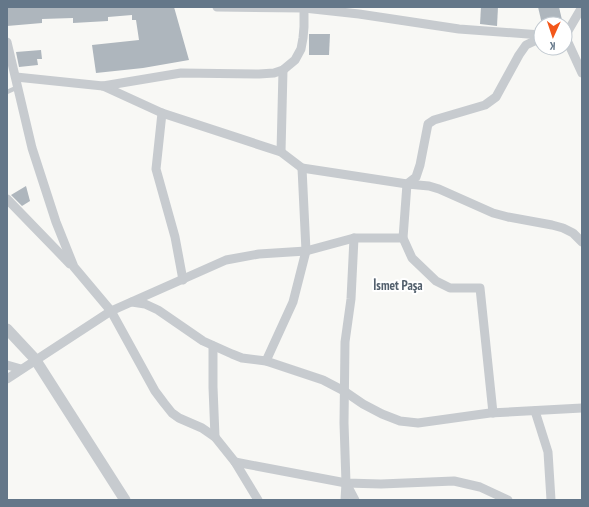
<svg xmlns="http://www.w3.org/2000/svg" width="589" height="507" font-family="'PT Sans Narrow',sans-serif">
<rect width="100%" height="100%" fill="#f8f8f5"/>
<!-- building -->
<g fill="#aeb6bd">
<polygon points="7,7 174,7 189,60 143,68 96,73 92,45 139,40 136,20 132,20 132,15 108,17 108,21 73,23 73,18 42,19 42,23 7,26"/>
<polygon points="481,7 498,7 497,26 480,24"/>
<polygon points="538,7 559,7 562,20 542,24"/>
<polygon points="309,34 330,34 329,55 309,55"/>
<polygon points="41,50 42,59 37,59 38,65 19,67 16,52"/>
<polygon points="26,186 30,201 22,206 11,195"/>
</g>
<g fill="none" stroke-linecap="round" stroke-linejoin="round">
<!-- service -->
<polyline stroke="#c7cbcf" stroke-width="4.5" points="7,92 18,87"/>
<!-- minor -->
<g stroke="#c7cbcf" stroke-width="9">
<polyline points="217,7 304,8 359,14 459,29 541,35"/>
<polyline points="565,36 582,73"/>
<polyline points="565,36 582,7"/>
<polyline points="7,42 32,148 56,222 74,267 111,311 155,391 164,403 172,413 179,418 202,428 215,437 235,462 258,500"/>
<polyline points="16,77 103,86 162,113 281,152 302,168 407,184 429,186 439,189 493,213 508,217 552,225 563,228 573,233 582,242"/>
<polyline points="103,86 181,73 259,74 274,73 283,70 295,60 301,49 303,38 304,27 304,7"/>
<polyline points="162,113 156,169 175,237 183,280"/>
<polyline points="281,152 283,70"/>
<polyline points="7,199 70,264"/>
<polyline points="132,302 145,304 158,310 203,341 232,354 242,358 266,361 323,380 344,391 363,404 382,414 400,421 418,423 490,413 582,408"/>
<polyline points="213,346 213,387 215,437"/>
<polyline points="266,361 293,302 306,251 302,168"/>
<polyline points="7,365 21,369"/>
<polyline points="7,379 111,311 226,260 259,254 306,251 354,238 403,238"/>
<polyline points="535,411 548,452 551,500"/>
<polyline points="493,413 480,288 450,288 436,281 412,258 403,238 407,184 416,177 420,165 428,124 434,120 485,105 496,97 519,55 526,45 541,38"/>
<polyline points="235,462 346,483 381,484 454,481 480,487 508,500"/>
<polyline points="346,483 355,500"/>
<polyline points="345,500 346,483 344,423 345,342 351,299 354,238"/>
</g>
<!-- tertiary -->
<polyline stroke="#c7cbcf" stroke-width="11" points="7,329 35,359 125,500"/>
</g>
<g text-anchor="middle" stroke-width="4" stroke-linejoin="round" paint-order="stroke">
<!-- neighbourhood labels -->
<g font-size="13" font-weight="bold" fill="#53606d" stroke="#fff">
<text x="398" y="290">İsmet Paşa</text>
</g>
</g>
<!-- border -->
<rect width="589" height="507" fill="none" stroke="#647789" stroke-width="16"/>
<!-- north arrow -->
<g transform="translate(553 36) rotate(183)"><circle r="19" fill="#ffffff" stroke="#c1c9d0"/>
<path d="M0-3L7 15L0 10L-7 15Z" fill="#f3571a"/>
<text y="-6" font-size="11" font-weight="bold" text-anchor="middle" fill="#647789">K</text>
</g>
</svg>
